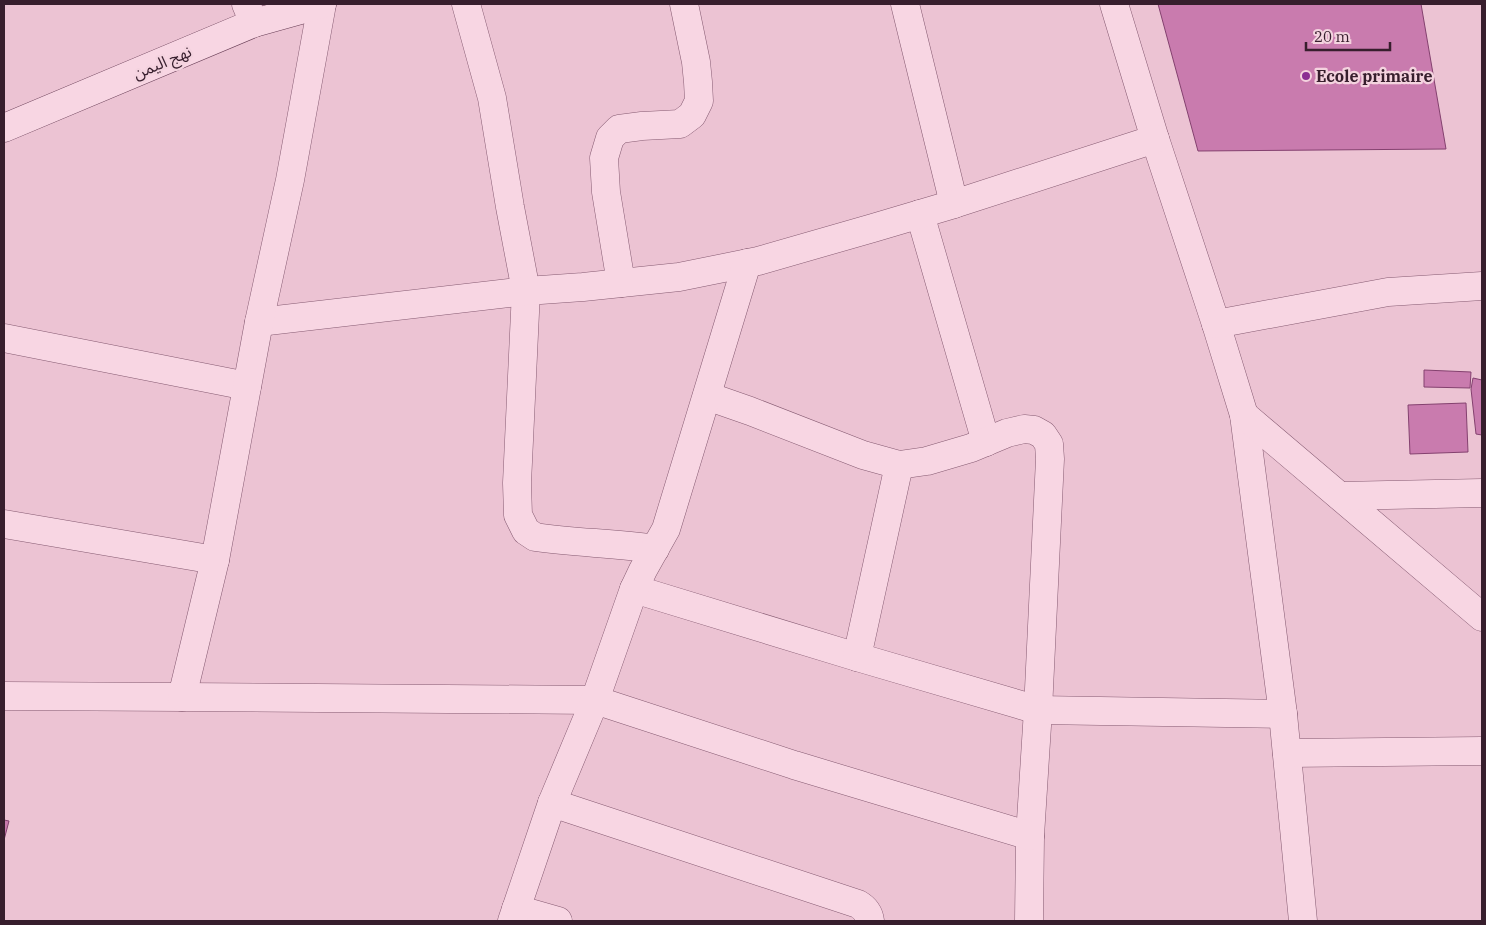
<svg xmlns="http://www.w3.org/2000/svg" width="1486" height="925" font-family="'IBM Plex Serif','Noto Sans Arabic',serif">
<rect width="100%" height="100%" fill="#ecc3d3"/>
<!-- building -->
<g fill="#c97bae" stroke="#84416f">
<polygon points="1158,4 1421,4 1446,149 1198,151"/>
<polygon points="1424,370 1471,372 1470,388 1424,387"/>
<polygon points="1473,378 1482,380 1482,435 1476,434 1471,389"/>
<polygon points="1466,403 1468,452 1410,454 1408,405"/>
<polygon points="4,820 9,821 4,840"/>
</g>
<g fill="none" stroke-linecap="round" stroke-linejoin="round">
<defs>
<g id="street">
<polyline points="246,4 254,23"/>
<path d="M466 4 492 98 510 207 526 291 517 483 518 515 526 531 535 537C575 543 615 543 655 549"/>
<polyline points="905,4 954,204"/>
<polyline points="1114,4 1155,139 1216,324 1244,415 1283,714 1303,921"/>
<polyline points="920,214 986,442"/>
<polyline points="621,283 606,192 604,158 610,138 619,129 642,126 680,124 692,115 699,101 698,82 696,62 684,4"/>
<polyline points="259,322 526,291 583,287 679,277 758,261 873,228 954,204 1155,139"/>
<polyline points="1216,324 1388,292 1482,286"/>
<polyline points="4,338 247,386"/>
<polyline points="707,396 750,411 863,455 899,465 927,461 971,448 1007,433 1024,429 1034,430 1043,435 1049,444 1050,459 1038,710 1030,836 1029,921"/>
<polyline points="1244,415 1482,617"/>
<polyline points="1340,496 1482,493"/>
<polyline points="4,524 215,560"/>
<polyline points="634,589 857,657 1038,710 1283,714"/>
<polyline points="857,657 899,465"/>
<polyline points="4,696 182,697 215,560 259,322 290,180 322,4"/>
<polyline points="182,697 595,700 794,765 1030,836"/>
<polyline points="1287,753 1482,751"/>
<path d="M552 803 858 904C865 908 869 913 870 921"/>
<polyline points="516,909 558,921"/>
<polyline points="512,921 552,803 595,700 634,589 643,570 666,529 747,263"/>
</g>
<polyline id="secondary" points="4,128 254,23 322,4"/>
</defs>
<!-- street casing -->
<use href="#street" stroke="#865b72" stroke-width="29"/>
<!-- secondary casing -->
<use href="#secondary" stroke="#683e56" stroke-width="29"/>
<!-- street -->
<use href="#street" stroke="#f8d6e3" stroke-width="28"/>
<!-- secondary -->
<use href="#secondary" stroke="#f8d6e3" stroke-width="28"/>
</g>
<!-- markers -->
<circle fill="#8b2d93" stroke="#f4d3df" stroke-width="2" cx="1306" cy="76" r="5"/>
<g text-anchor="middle" stroke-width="4.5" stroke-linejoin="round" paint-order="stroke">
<!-- street labels -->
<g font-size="16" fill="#371e2d" stroke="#f4d3df">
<text transform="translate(162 62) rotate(-23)" y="6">نهج اليمن</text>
</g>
<!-- poi labels -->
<g font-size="16" font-weight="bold" fill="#371e2d" stroke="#f4d3df" text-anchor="start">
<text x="1316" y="82">Ecole primaire</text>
</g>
</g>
<!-- border -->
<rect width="1486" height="925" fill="none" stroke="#371e2d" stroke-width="10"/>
<!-- scale -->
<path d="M1306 42v8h84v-8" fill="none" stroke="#371e2d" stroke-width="2.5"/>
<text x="1314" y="42" font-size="15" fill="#371e2d" stroke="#f4d3df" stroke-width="4" paint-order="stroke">20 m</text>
</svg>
